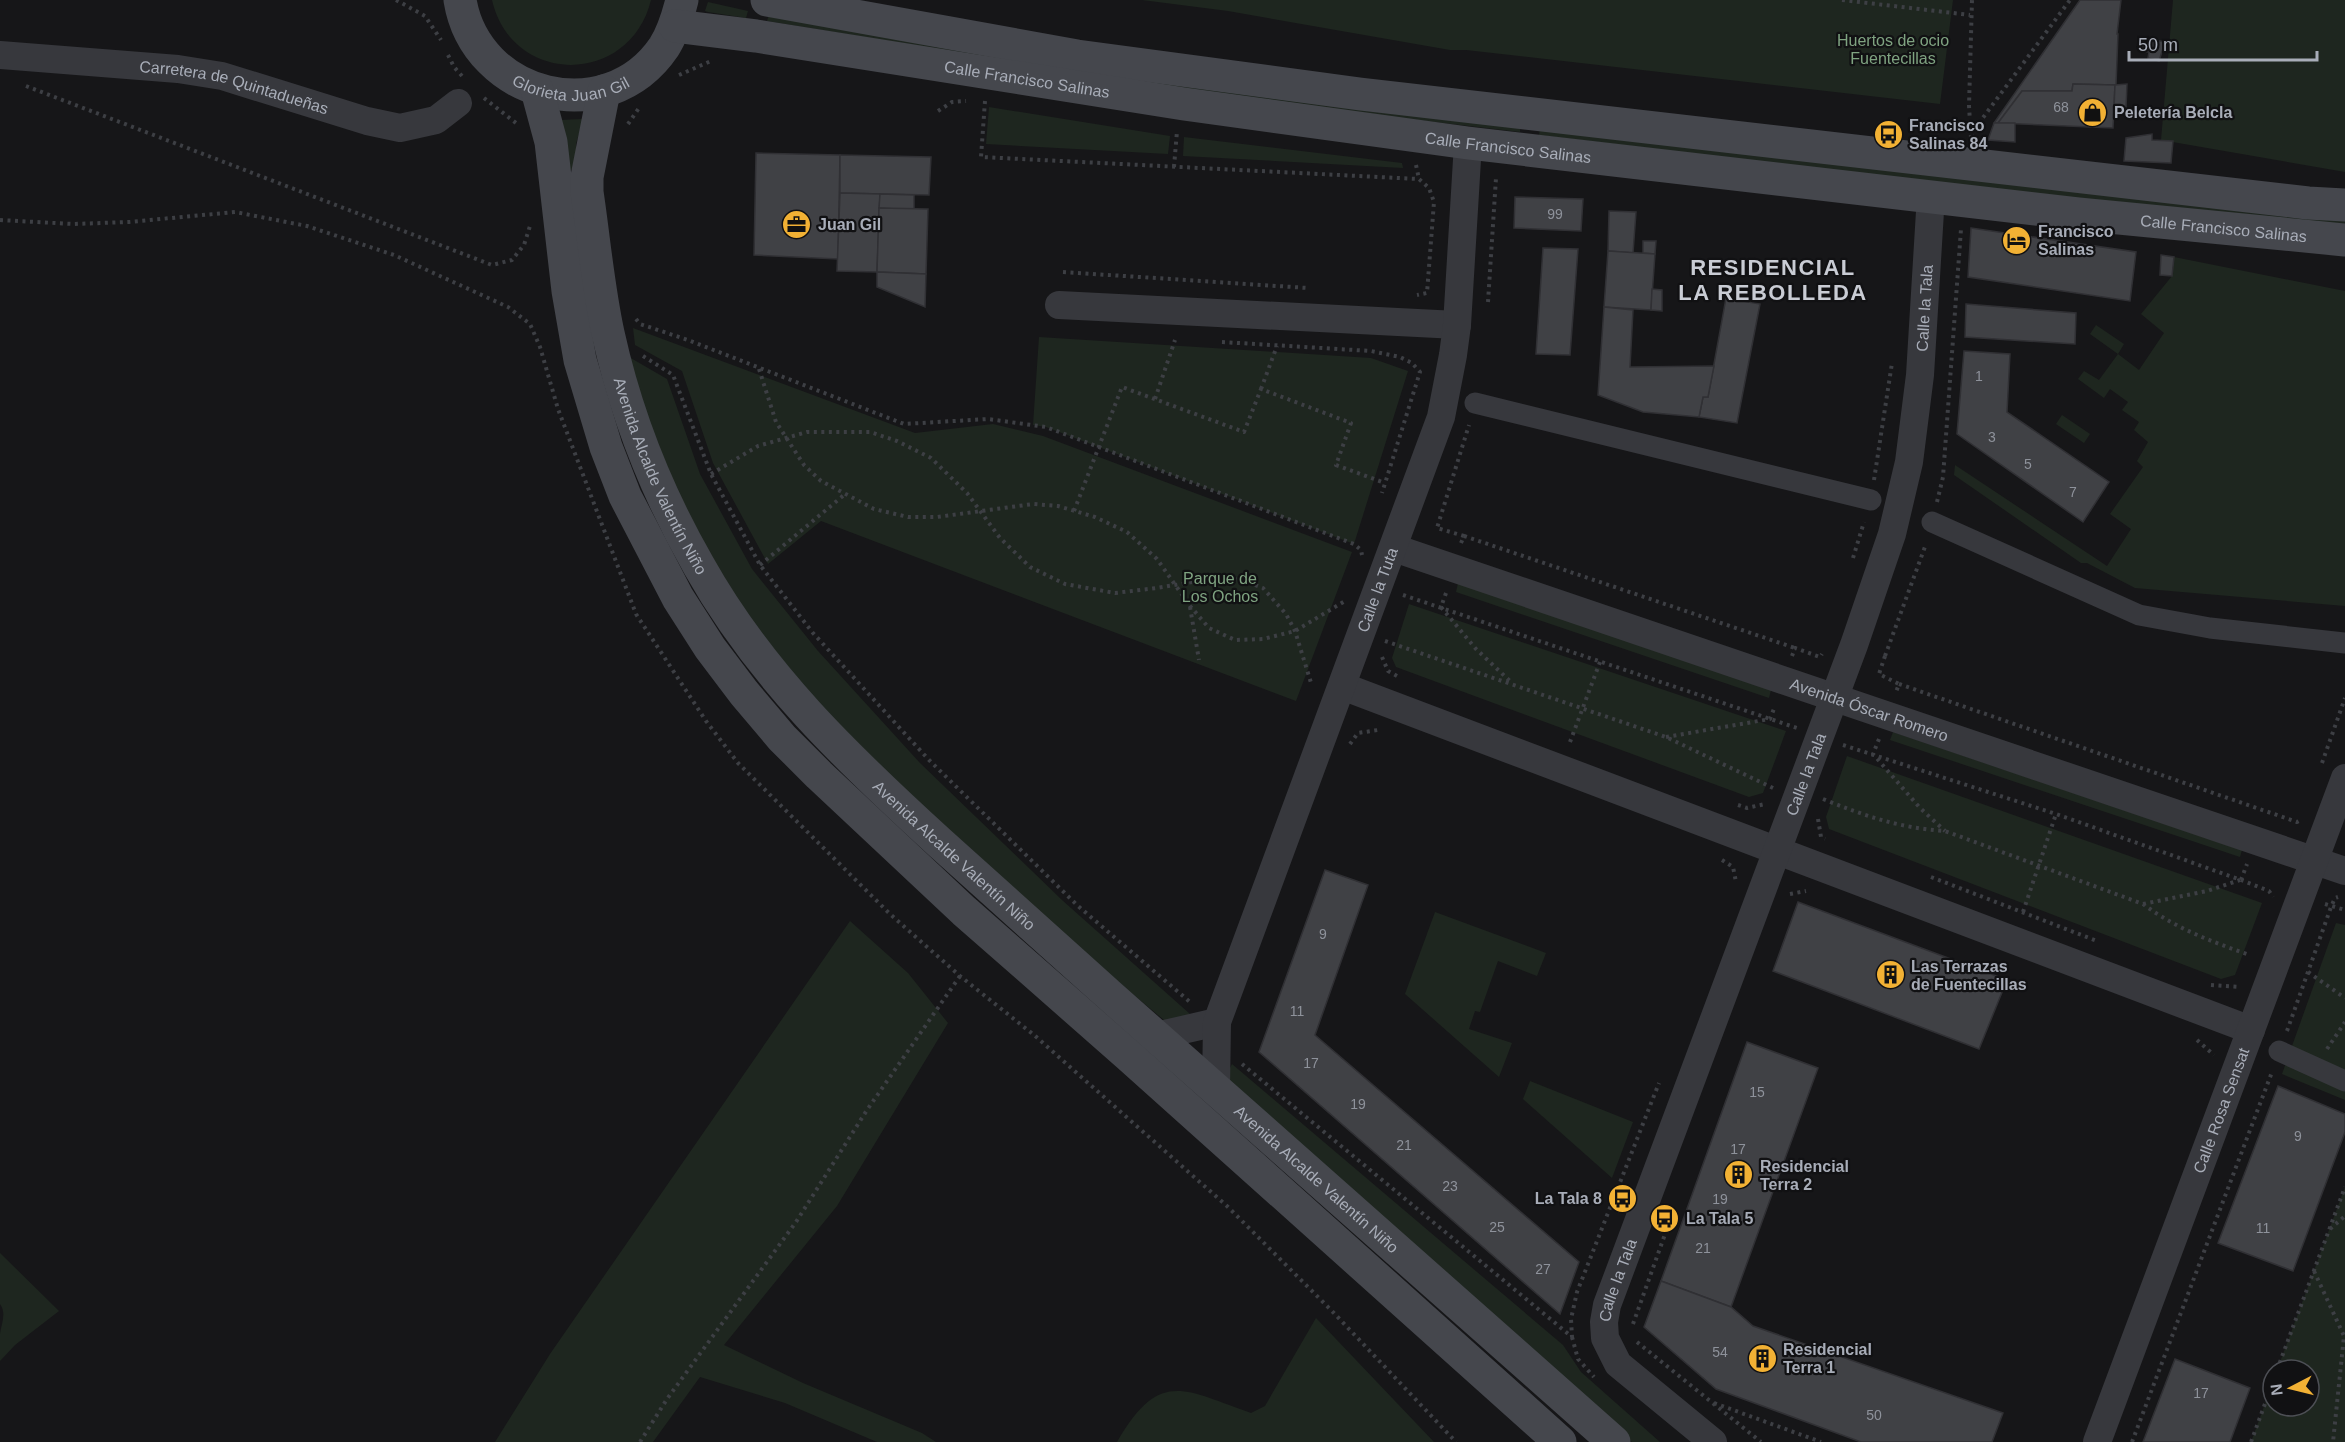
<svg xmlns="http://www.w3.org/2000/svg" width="2345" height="1442" font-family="Arial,sans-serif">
<rect width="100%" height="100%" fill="#161618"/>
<!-- green -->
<g fill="#1e261f">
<path d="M492 0H651C630 86 512 87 492 0Z"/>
<polygon points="1142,0 1953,0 1940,104 1466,50 1450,50 1228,11"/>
<polygon points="2173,0 2345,0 2345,172 2161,140"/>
<polygon points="708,2 748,11 746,18 708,12 705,11"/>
<polygon points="769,14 1520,126 1520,132 1246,100 767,21"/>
<polygon points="989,107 1170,136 1168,154 986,144"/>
<polygon points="583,119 576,144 576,169 569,170 560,120"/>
<polygon points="1540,128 2345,220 2345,227 2142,207 1539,135"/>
<polygon points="1184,137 1402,163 1403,168 1183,156"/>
<polygon points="2174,257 2345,291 2345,606 2135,588 2087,563 2081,563 1954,475 1955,465 2107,566 2131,529 2110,514 2143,467 2137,461 2148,442 2134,430 2139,422 2122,410 2128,402 2110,389 2104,398 2078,379 2084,371 2099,380 2118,354 2090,334 2096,325 2124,344 2118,354 2139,370 2164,333 2141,314 2172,276"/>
<polygon points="633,328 915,433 993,424 1043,436 1352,552 1296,701 821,521 768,564 713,463 682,371 635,345"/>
<polygon points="1039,337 1371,358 1408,371 1354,544 1046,427 1033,425"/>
<path d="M629 357 667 379 700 474 752 569 818 651 920 763 1062 900 1190 1014 1169 1024C1103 971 1041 913 979 856 941 822 901 789 865 753 804 693 747 624 705 550 671 489 648 423 629 357Z"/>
<polygon points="2062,415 2090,434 2084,443 2056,424"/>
<polygon points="1458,583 1771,690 1769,698 1456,592"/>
<polygon points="1409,604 1786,731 1763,793 1749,797 1396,667 1392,658"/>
<polygon points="1893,732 2242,850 2240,857 1890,740"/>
<polygon points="1847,756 2262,903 2235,975 2221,979 1829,829 1826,817"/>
<polygon points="1435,912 1546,953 1537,976 1498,961 1480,1012 1475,1011 1469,1029 1512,1043 1499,1077 1405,994"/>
<polygon points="850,921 908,973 948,1023 837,1206 724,1345 803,1383 922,1433 936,1442 877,1442 785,1403 700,1377 653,1442 495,1442 550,1354"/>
<polygon points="2336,923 2345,925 2345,1100 2282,1074"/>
<polygon points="1232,1064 1563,1345 1581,1372 1660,1442 1632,1442 1224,1080"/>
<polygon points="1530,1081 1633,1122 1612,1178 1523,1099"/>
<polygon points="2345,1187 2345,1442 2251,1442 2273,1382 2273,1406 2309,1406 2309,1370 2277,1370"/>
<path d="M0 1253 59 1311 15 1345 0 1361C0 1352 0 1343 0 1334 1 1324 7 1314 0 1304Z"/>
<path d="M1316 1318 1434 1442H1117C1160 1368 1184 1390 1251 1413L1265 1406Z"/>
</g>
<!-- building -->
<g fill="#404145" stroke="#303034" stroke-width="1.5">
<polygon points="2080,0 2121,0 2117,34 2118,34 2116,85 2073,84 2072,91 2022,91 1998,123 1994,123"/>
<polygon points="2150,39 2165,42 2159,61 2148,58 2149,52 2141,51 2144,42 2149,43"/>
<polygon points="2073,84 2115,85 2113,128 1998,123 2022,91 2072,91"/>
<polygon points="2127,84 2126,108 2114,108 2115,85"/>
<polygon points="1994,123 2015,123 2015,142 1988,140"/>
<polygon points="2152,134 2152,140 2173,141 2171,163 2124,161 2126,138"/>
<polygon points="756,153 840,155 838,259 754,255"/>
<polygon points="840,155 931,157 929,195 840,193"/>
<polygon points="840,193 880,194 877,272 837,271"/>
<polygon points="880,194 914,195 914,210 879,208"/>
<polygon points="1515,197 1583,199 1581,231 1514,228"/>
<polygon points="879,208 928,209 926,274 877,272"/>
<polygon points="1609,211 1636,212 1633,253 1608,251"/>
<polygon points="1971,228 2136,252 2130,301 1968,277"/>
<polygon points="1643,241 1656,241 1655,254 1643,253"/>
<polygon points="1543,248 1578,249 1570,355 1536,354"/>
<polygon points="1608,251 1655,254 1651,310 1604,307"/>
<polygon points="2161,255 2174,257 2172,276 2160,275"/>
<polygon points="877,272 926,274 925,307 877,287"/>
<polygon points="1652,289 1662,290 1662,311 1651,310"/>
<polygon points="1726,298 1760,304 1737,423 1699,417 1703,397 1708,397"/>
<polygon points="1966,304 2076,313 2075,344 1965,337"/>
<polygon points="1604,307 1633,310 1630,367 1714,366 1708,397 1703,397 1699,417 1643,412 1598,395"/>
<polygon points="1964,351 2010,354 2007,412 2109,482 2083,522 1957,434"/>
<polygon points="1325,870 1368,885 1315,1035 1579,1262 1560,1314 1259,1052"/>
<polygon points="1798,902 2007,980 1979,1049 1773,971"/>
<polygon points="1747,1042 1818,1068 1731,1307 1661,1281"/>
<polygon points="2278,1086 2345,1114 2345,1132 2293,1271 2218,1243"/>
<polygon points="1661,1281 1731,1307 1753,1326 2003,1413 1992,1442 1861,1442 1716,1389 1644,1327"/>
<polygon points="2175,1359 2250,1388 2230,1442 2143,1442"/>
</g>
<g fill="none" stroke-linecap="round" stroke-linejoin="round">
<!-- path -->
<g stroke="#3d3f44" stroke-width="4" stroke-dasharray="3 4.5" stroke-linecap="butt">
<polyline points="396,0 425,16 441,40"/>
<polyline points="1842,0 1970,15"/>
<polyline points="448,55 454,67 462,76"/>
<polyline points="679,75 711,61"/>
<polyline points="26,86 492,265 512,260 524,245 530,226"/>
<polyline points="484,98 516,123"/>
<polyline points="985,101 981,157 1419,179 1429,188 1434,202 1427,293 1417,295"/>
<polyline points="938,111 952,102 966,101"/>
<polyline points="628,124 639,108"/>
<polyline points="1971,138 1969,106 1972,0"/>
<polyline points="1974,138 1982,119 2070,0"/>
<polyline points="1416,165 1419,179"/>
<polyline points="1174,167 1177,131"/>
<polyline points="0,220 73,224 129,222 235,212 307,226 394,255 508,307 530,324 540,347 558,409 636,614 706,721 738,763 891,915 960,976 1034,1035 1228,1207 1331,1310 1456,1442"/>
<polyline points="1063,272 1308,288"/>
<polyline points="1488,302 1496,178 1499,177"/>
<polyline points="636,319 640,324 688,340 904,424 988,419 1046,427 1354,544 1361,550 1362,555"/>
<polyline points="1222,342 1371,351 1400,357 1412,363 1420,372 1382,493"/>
<polyline points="643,356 673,375 711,474 760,565 813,633 929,760 1078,906 1190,1002"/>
<polyline points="759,369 776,422 804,465 821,481 874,509 908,517 937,517 1033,504 1058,506 1095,517 1127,532 1157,559 1190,606 1209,628 1235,640 1263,639 1295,631 1345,601"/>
<polyline points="1261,389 1277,346"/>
<polyline points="1155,399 1175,340"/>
<polyline points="711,474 758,446 807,432 870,432 897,441 931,458 967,493 1000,538 1030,567 1065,584 1115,593 1157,588 1223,577 1245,581 1263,588 1286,614 1295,631 1312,686"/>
<polyline points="1874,480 1892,363"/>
<polyline points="1937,502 1943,477 1961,229"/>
<polyline points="1074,511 1122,387 1244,432 1261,389 1351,423 1336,465 1385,483"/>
<polyline points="1464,536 1795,648"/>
<polyline points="1461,543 1464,536 1437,528 1469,425"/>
<polyline points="1853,558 1864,522"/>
<polyline points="760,565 844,495"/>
<polyline points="1446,593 1441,607 1476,649 1512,683"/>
<polyline points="1403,595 1797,728"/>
<polyline points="1190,607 1199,660"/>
<polyline points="1385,641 1666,737 1773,788"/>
<polyline points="1792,656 1795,648 1820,657 1822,654"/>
<polyline points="1885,656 1926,544"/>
<polyline points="1885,656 1879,674 1899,684 1896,692"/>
<polyline points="1382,657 1388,671 1397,676"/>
<polyline points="1899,684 2297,822 2301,820"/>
<polyline points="1666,737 1770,719 1775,706"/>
<polyline points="1879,739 1873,754 1920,808 1945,831"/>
<polyline points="1570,742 1600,662"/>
<polyline points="1350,744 1358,733 1378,730"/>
<polyline points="1843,745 2056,814 2241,880 2269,891 2273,897"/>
<polyline points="2322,763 2345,698"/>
<path d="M1823 799C1865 816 1899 828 1945 831L2143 904C2175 928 2212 942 2250 955"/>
<polyline points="1738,805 1747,808 1765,804"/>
<polyline points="1818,819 1821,837 1825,839"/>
<polyline points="1722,860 1733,867 1736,882"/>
<polyline points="1931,877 2097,941"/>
<polyline points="2241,880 2247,864"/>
<polyline points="1790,894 1806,891"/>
<polyline points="2143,904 2207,891 2240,880"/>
<polyline points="2325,904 2345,910"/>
<polyline points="2023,912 2056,814"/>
<polyline points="2308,972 2345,998"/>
<polyline points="2211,985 2239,987"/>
<polyline points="2287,1031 2331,907 2335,898 2338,897"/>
<polyline points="2197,1040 2214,1055"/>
<polyline points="2327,1049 2345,1022"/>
<polyline points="1242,1064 1572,1337 1571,1319 1577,1292 1659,1083"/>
<polyline points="2330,1229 2345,1216"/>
<polyline points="2314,1271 2344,1336 2333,1442"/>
<polyline points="1633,1324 1669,1223"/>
<polyline points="1572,1337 1578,1359 1594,1377"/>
<polyline points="1637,1342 1761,1442"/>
<polyline points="2277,1370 2345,1187"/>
<polyline points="1714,1403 1821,1442"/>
<polyline points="640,1442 667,1399 796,1222 867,1110 960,976"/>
<polyline points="2132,1442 2272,1072"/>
<polyline points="2251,1442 2273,1382"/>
</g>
<!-- pedestrian -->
<g stroke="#37383d" stroke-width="21">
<polyline points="1475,403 1871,500"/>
<polyline points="1932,522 2139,615 2210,628 2345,643"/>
<polyline points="2279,1051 2345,1081"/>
</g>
<!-- minor -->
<g stroke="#37383d" stroke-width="28">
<path id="s1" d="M0 55 178 69 222 76 367 121 400 128 436 120 458 103"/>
<polyline points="1059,305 1457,325"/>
<path id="s2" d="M1394 548 2345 871"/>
<polyline points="1342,686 2251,1030"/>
<polyline points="1156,1036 1217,1022"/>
<path id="s3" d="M1216 1089 1217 1022 1441 417 1453 355 1457 325 1468 143"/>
<path id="s4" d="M1713 1442 1618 1364 1605 1338 1604 1322 1607 1305 1854 645 1892 534 1909 462 1920 375 1931 195"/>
<path id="s5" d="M2097 1442 2345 778"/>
</g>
<!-- secondary -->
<g stroke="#45474d" stroke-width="33">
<path id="s6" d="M460 0C476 98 607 131 664 47 673 33 678 16 682 0"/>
<polyline points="767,0 1077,56 1360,94 2308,203 2345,205"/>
<path id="s7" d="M675 26 756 36 1184 104 1468 143 2078 214 2345 240"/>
<polyline points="537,90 551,142 568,291 580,360 606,447 625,496 678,598 710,648 744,693 782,738 819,775 964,911 1128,1055 1560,1442"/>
<path id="s8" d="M604 91 587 177V192C594 239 598 287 608 333 626 415 657 493 699 566 760 675 847 758 939 842 995 893 1051 943 1107 993 1276 1142 1444 1293 1614 1442"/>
</g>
</g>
<!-- icons -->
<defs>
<symbol id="shop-disc" viewBox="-11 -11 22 22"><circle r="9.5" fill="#f2b134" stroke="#111113"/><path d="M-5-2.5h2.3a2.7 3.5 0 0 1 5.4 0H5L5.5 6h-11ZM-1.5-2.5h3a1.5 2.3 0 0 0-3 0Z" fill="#111"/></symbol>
<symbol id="bus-disc" viewBox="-11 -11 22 22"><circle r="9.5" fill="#f2b134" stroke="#111113"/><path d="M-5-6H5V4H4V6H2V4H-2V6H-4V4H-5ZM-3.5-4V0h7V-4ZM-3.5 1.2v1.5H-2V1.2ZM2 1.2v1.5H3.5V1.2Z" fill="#111"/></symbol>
<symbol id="office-disc" viewBox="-11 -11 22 22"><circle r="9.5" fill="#f2b134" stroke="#111113"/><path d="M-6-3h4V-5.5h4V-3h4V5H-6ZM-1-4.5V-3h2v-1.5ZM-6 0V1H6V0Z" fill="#111"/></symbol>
<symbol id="hotel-disc" viewBox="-11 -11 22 22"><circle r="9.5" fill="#f2b134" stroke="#111113"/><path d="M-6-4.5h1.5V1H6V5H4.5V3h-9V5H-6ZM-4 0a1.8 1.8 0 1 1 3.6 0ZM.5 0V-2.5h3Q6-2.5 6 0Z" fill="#111"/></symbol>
<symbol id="building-disc" viewBox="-11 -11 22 22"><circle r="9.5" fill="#f2b134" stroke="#111113"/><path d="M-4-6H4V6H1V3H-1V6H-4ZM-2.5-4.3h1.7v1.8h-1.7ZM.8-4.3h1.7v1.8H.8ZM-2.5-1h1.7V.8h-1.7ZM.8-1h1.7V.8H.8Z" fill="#111"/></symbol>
</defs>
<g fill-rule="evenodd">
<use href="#shop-disc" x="2076" y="96" width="33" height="33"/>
<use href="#bus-disc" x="1872" y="118" width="33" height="33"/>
<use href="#office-disc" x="780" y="208" width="33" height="33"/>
<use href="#hotel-disc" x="2000" y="224" width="33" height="33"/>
<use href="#building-disc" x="1874" y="958" width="33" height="33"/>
<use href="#building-disc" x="1722" y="1158" width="33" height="33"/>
<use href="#bus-disc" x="1606" y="1182" width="33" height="33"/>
<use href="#bus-disc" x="1648" y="1202" width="33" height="33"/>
<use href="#building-disc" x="1746" y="1342" width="33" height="33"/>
</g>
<g text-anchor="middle" stroke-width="4.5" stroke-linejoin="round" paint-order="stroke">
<!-- number labels -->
<g font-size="14" fill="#8e929b">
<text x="2061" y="112">68</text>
<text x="1555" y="219">99</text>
<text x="1979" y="381">1</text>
<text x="1992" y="442">3</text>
<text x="2028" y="469">5</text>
<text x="2073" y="497">7</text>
<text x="1323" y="939">9</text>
<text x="1297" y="1016">11</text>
<text x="1311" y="1068">17</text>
<text x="1757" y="1097">15</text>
<text x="1358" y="1109">19</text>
<text x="2298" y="1141">9</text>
<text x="1404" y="1150">21</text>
<text x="1738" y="1154">17</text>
<text x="1450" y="1191">23</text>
<text x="1720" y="1204">19</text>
<text x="1497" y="1232">25</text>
<text x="2263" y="1233">11</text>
<text x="1703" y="1253">21</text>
<text x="1543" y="1274">27</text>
<text x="1720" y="1357">54</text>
<text x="2201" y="1398">17</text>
<text x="1874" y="1420">50</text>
</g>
<!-- park labels -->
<g font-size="16" fill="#7fa381" stroke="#111113">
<text x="1893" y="46">Huertos de ocio<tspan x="1893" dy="18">Fuentecillas</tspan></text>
<text x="1220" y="584">Parque de<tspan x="1220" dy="18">Los Ochos</tspan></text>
</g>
<!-- street labels -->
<g font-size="16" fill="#a8adb8" stroke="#111113">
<text dy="6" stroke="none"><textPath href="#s6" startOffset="158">Glorieta Juan Gil</textPath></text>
<text dy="6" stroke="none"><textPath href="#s7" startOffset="356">Calle Francisco Salinas</textPath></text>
<text dy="6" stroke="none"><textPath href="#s1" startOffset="237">Carretera de Quintadueñas</textPath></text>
<text dy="6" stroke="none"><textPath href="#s7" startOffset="842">Calle Francisco Salinas</textPath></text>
<text dy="6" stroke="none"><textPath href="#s7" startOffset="1562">Calle Francisco Salinas</textPath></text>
<text dy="6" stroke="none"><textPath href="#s4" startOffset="1236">Calle la Tala</textPath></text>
<text dy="6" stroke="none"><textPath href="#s8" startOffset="398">Avenida Alcalde Valentín Niño</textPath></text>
<text dy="6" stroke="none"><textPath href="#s3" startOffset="528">Calle la Tuta</textPath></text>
<text dy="6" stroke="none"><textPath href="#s2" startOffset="502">Avenida Óscar Romero</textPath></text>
<text dy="6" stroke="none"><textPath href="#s4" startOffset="752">Calle la Tala</textPath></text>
<text dy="6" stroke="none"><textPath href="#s8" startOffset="884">Avenida Alcalde Valentín Niño</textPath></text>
<text dy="6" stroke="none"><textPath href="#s5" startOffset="354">Calle Rosa Sensat</textPath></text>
<text dy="6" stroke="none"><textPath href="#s8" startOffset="1370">Avenida Alcalde Valentín Niño</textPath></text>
<text dy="6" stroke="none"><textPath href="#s4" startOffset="212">Calle la Tala</textPath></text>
</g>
<!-- poi labels -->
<g font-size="16" font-weight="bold" fill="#a8adb8" stroke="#111113" text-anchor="start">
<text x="2114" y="118">Peletería Belcla</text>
<text x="1909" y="131">Francisco<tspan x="1909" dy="18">Salinas 84</tspan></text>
<text x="818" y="230">Juan Gil</text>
<text x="2038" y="237">Francisco<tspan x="2038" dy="18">Salinas</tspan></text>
<text x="1911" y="972">Las Terrazas<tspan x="1911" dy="18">de Fuentecillas</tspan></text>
<text x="1760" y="1172">Residencial<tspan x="1760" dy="18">Terra 2</tspan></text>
<text x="1602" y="1204" text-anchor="end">La Tala 8</text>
<text x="1686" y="1224">La Tala 5</text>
<text x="1783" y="1355">Residencial<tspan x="1783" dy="18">Terra 1</tspan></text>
</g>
<!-- district labels -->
<g font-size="22" font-weight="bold" letter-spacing="1.5" fill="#c9ccd4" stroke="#111113">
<text x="1773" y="275">RESIDENCIAL<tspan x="1773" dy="25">LA REBOLLEDA</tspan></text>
</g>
</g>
<!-- north arrow -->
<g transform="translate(2291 1388) rotate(263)"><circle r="28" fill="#111113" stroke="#4d4f55" stroke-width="1.5"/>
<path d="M0-4.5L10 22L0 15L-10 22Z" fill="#f2b134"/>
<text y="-9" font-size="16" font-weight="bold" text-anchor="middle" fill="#a8adb8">N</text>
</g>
<!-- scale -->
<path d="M2129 51v9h188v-9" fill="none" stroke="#a8adb8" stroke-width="3"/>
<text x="2138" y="51" font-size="18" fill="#a8adb8" stroke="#111113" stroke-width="4.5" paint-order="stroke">50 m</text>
</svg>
